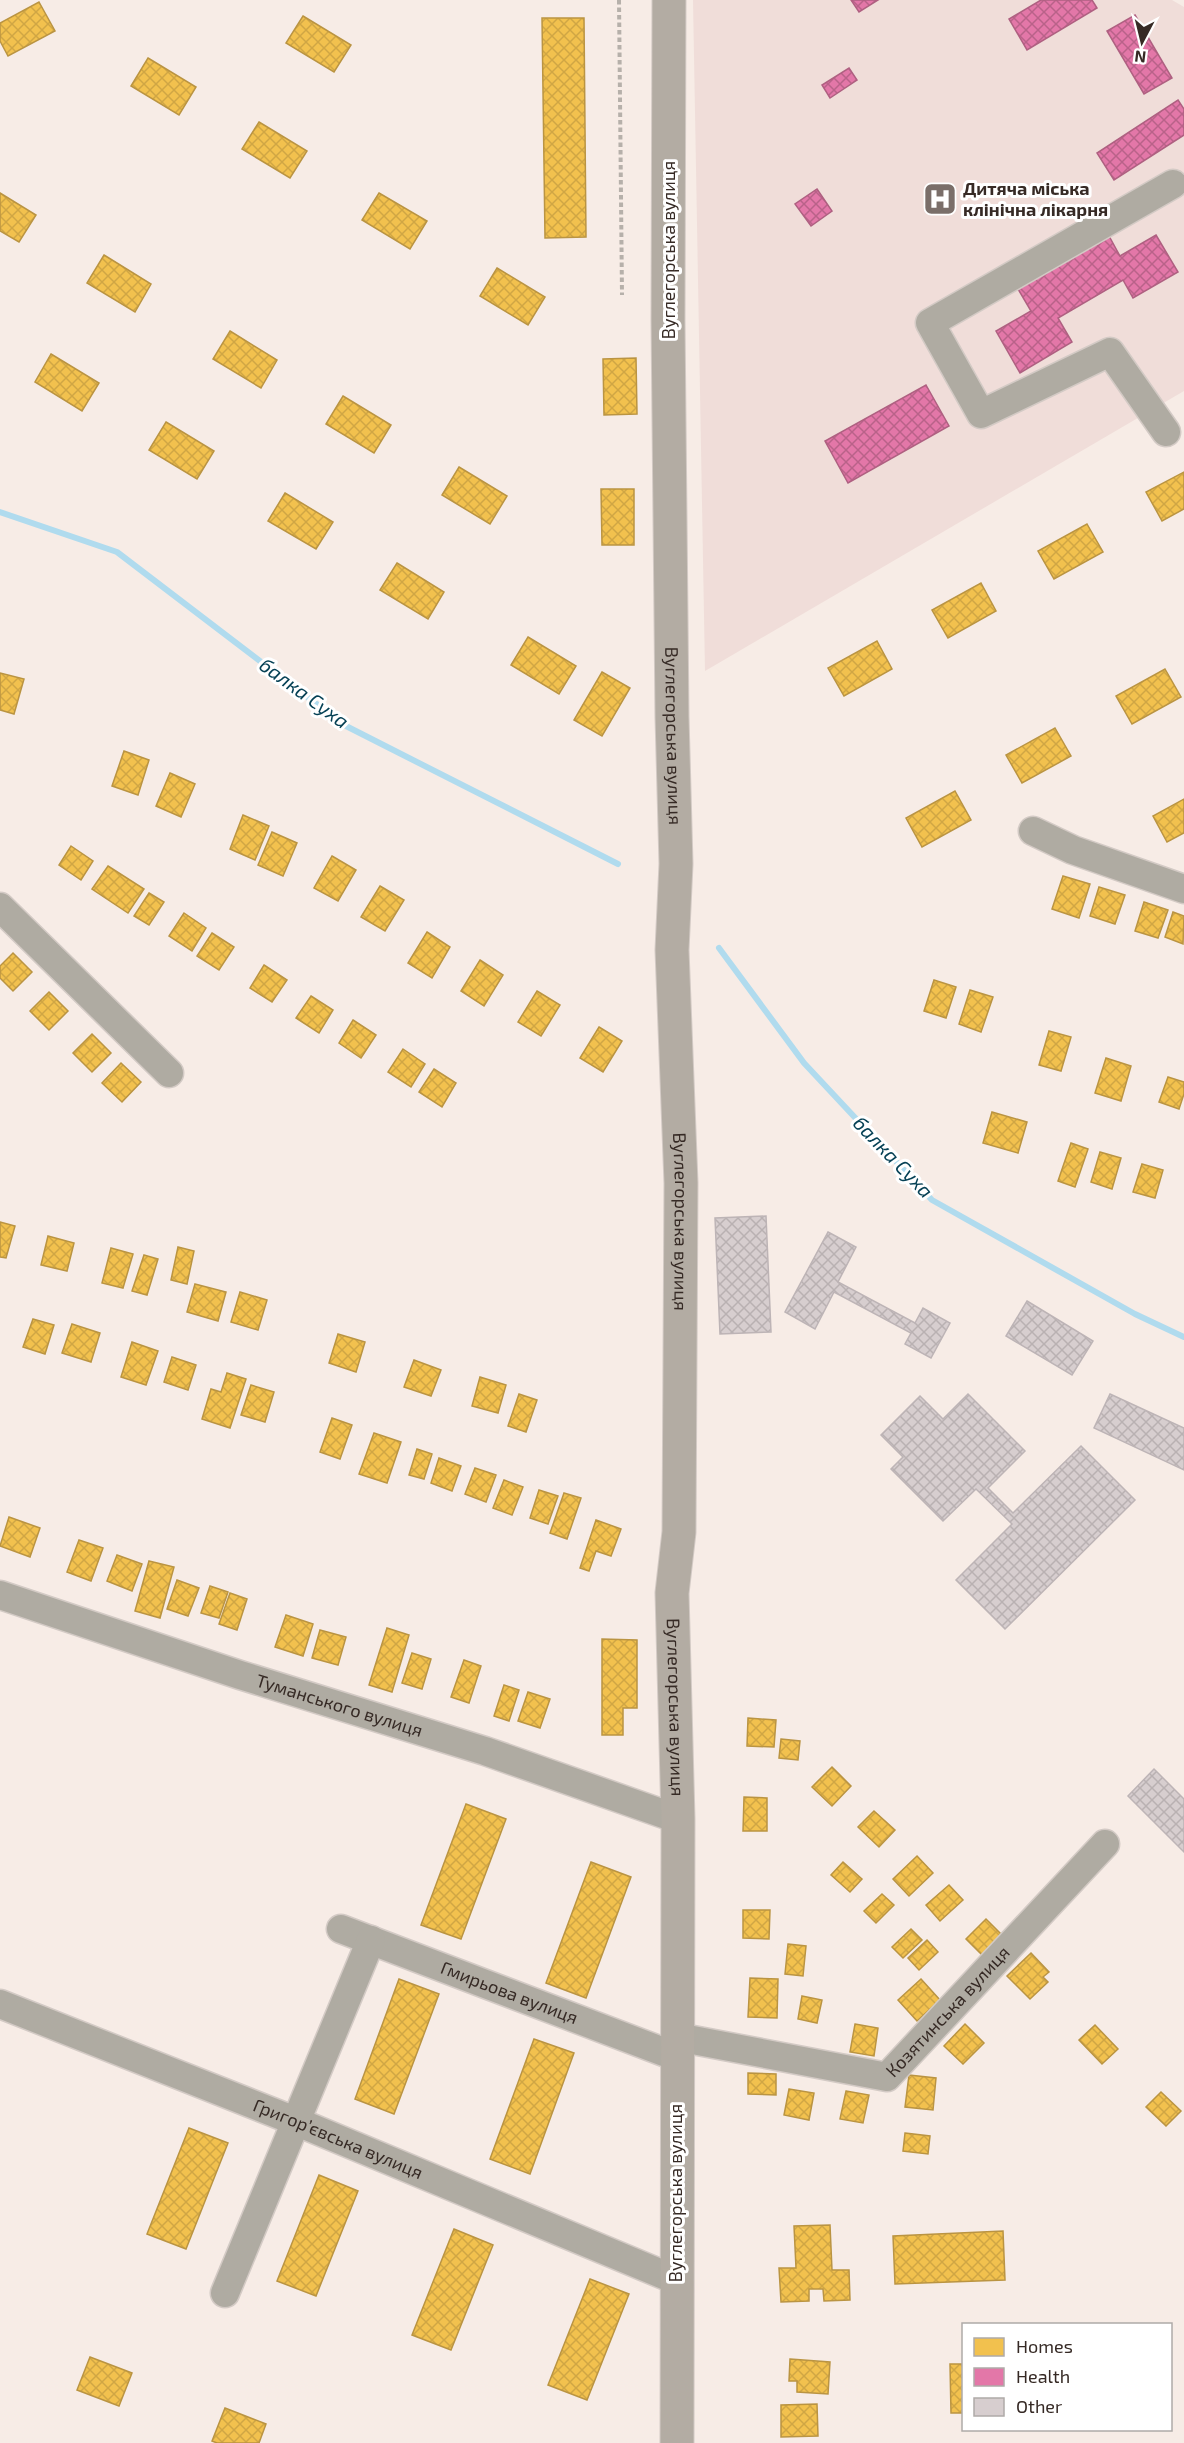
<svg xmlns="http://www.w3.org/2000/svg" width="1184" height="2443" font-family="'Exo 2',sans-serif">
<defs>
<pattern id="homes-cross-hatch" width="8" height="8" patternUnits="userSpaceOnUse" patternTransform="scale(1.5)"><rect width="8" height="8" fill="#f2c14e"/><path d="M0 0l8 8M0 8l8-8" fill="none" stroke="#d0a644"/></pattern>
<pattern id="health-cross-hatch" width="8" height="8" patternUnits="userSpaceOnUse" patternTransform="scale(1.5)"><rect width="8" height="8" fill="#e377a8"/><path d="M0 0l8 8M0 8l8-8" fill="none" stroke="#b96289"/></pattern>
<pattern id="building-cross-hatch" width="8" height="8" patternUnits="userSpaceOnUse" patternTransform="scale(1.5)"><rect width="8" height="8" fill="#d7cecf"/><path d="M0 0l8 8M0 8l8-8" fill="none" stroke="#b9b1b2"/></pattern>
</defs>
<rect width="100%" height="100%" fill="#f7ece6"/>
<!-- medical -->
<polygon fill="#f0ddd9" points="693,0 1172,0 1184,7 1184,391 705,671"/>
<!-- homes -->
<g fill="url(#homes-cross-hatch)" stroke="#ba9442" stroke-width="1.5">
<polygon points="39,2 55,31 8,56 0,41 0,23"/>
<polygon points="303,16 351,45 334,72 286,43"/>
<polygon points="542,18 584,18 586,237 545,238"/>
<polygon points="148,58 196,87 179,115 131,86"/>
<polygon points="259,122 307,151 290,178 242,149"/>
<polygon points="0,193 36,215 19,242 0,231"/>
<polygon points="379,193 427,221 410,249 362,220"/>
<polygon points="104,255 151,284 135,312 87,283"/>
<polygon points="497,268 545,297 528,325 480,296"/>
<polygon points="230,331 277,360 261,388 213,359"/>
<polygon points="51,354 99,383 82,411 35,382"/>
<polygon points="636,358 637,414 604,415 603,359"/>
<polygon points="343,396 391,425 374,453 326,424"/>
<polygon points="166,422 214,451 197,479 149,450"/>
<polygon points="459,467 507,496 490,524 442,495"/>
<polygon points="1184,472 1184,509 1162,521 1146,492"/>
<polygon points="601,489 634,489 634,545 602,545"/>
<polygon points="285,493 333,522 316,549 268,521"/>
<polygon points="1087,524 1103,552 1054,579 1038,551"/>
<polygon points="397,563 444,592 428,619 380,590"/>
<polygon points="981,583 996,611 948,638 932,610"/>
<polygon points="528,637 576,666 559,694 511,665"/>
<polygon points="877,641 892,669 844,696 828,668"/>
<polygon points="1165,669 1181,697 1132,724 1116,696"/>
<polygon points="602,672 630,688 602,736 574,720"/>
<polygon points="0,673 24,679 14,714 0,710"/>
<polygon points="1055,728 1071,756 1022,783 1006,755"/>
<polygon points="124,751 149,760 138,795 112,786"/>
<polygon points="170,773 195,784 181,817 156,806"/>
<polygon points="955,791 971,820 922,847 906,818"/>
<polygon points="1184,799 1184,833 1167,842 1153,816"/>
<polygon points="243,815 269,826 255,860 230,849"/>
<polygon points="272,832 297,843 283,876 258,865"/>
<polygon points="71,846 93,861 81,880 59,865"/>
<polygon points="332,856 356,870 338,901 314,888"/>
<polygon points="108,866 144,889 128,913 92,889"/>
<polygon points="1063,876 1090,884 1079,918 1052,909"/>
<polygon points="380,886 404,900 385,931 361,917"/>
<polygon points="1099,887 1125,895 1115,924 1090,916"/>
<polygon points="149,893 164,902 149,925 134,916"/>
<polygon points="1144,902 1168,910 1158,938 1135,931"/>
<polygon points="1173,912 1184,916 1183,944 1165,937"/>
<polygon points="184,913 206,928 192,951 169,936"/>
<polygon points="427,932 450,947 432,978 408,963"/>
<polygon points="212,933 234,947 219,970 197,956"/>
<polygon points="13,953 32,972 13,991 0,978 0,966"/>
<polygon points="480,960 503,975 484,1006 461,991"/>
<polygon points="264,965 287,980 272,1002 250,988"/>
<polygon points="934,980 956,987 946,1018 924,1011"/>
<polygon points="970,990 993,997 981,1032 959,1024"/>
<polygon points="537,991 560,1005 541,1036 518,1022"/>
<polygon points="49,992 68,1011 49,1030 30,1011"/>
<polygon points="311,996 333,1010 319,1033 296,1018"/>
<polygon points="353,1020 376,1035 361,1058 339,1043"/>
<polygon points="599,1027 622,1041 603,1072 580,1058"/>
<polygon points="1049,1031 1071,1037 1061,1071 1039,1065"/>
<polygon points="92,1034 111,1053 92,1072 73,1053"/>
<polygon points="403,1049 425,1064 411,1087 388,1072"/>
<polygon points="1106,1058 1131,1066 1121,1101 1095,1093"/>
<polygon points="121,1063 141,1082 122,1102 102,1083"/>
<polygon points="434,1069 456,1083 442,1107 419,1092"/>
<polygon points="1168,1077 1184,1082 1184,1094 1179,1109 1159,1102"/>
<polygon points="992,1112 1027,1122 1018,1153 983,1143"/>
<polygon points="1071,1143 1088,1149 1075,1187 1058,1181"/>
<polygon points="1100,1152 1121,1158 1112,1189 1091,1182"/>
<polygon points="1142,1164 1163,1170 1155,1198 1133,1192"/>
<polygon points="0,1222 15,1226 6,1258 0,1257"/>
<polygon points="48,1236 74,1243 67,1271 41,1265"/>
<polygon points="178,1247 194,1251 187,1284 171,1280"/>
<polygon points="111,1248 133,1254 123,1288 102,1283"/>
<polygon points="144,1255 158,1259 147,1295 132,1291"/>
<polygon points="195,1284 226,1292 218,1321 187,1312"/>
<polygon points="240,1292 267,1300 258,1330 231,1322"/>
<polygon points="33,1319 54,1325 45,1354 23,1347"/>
<polygon points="72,1324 100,1333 91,1362 62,1353"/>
<polygon points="338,1334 365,1342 356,1372 329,1363"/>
<polygon points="132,1342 158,1351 146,1385 121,1377"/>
<polygon points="172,1357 196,1365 188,1390 164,1382"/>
<polygon points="414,1360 441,1370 431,1396 404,1387"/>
<polygon points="227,1373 246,1379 230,1428 202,1419 211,1389 221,1392"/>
<polygon points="480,1377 506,1385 498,1413 472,1406"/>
<polygon points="251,1385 274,1392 265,1422 241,1415"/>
<polygon points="519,1394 537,1400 526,1432 508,1426"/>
<polygon points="332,1418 352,1425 340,1459 320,1452"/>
<polygon points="374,1433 401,1442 387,1483 359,1474"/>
<polygon points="417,1449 432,1454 424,1479 409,1475"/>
<polygon points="439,1458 461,1466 452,1491 431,1483"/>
<polygon points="475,1468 496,1475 486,1502 465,1494"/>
<polygon points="504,1480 523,1487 512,1515 493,1508"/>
<polygon points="539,1490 558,1496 548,1524 530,1518"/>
<polygon points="564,1493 581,1498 567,1539 550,1533"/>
<polygon points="9,1517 40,1528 30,1557 0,1546"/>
<polygon points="596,1520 621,1529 611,1556 596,1551 589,1571 580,1568"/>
<polygon points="79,1540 103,1548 91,1581 67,1572"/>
<polygon points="117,1555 142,1564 132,1591 107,1581"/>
<polygon points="149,1561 174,1567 160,1618 135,1611"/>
<polygon points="177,1580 199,1588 188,1616 167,1609"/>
<polygon points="210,1586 228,1592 219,1618 201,1613"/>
<polygon points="230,1593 247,1599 237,1630 219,1624"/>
<polygon points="286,1615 313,1624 303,1656 275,1647"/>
<polygon points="387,1628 409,1635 392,1692 369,1685"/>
<polygon points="320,1630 346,1637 338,1665 312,1658"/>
<polygon points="602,1639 637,1640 637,1708 623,1708 623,1735 602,1735"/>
<polygon points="412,1653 431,1659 422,1689 402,1683"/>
<polygon points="464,1660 481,1666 469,1703 451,1697"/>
<polygon points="504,1685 519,1690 509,1721 494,1716"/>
<polygon points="528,1692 550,1699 540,1728 518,1721"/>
<polygon points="748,1718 776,1720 774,1747 747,1746"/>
<polygon points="781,1739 800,1741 798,1760 779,1758"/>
<polygon points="832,1767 851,1786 832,1806 812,1787"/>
<polygon points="744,1797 767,1798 767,1831 743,1831"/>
<polygon points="466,1804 506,1819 461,1939 421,1925"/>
<polygon points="874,1811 895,1830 879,1847 858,1827"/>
<polygon points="917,1856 933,1873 909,1896 893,1879"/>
<polygon points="591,1862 631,1877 586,1998 546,1983"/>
<polygon points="843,1862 862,1879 850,1892 831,1875"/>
<polygon points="949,1885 963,1900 940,1921 926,1905"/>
<polygon points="882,1894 894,1905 876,1923 864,1911"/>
<polygon points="743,1910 770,1910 769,1939 743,1938"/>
<polygon points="986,1919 1002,1935 982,1955 966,1939"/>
<polygon points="911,1929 922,1940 903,1958 892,1947"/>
<polygon points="927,1940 938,1952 919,1970 908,1958"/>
<polygon points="788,1944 806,1946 803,1976 785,1974"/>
<polygon points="1031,1953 1049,1972 1043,1977 1048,1982 1030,1999 1007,1976"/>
<polygon points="750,1978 778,1979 777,2018 748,2017"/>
<polygon points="399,1979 439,1994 394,2114 355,2099"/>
<polygon points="921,1979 940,2000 917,2021 898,2000"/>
<polygon points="802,1996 822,2000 817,2023 798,2019"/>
<polygon points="855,2024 878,2028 874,2056 850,2052"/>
<polygon points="965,2024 984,2043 963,2064 944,2046"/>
<polygon points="1095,2025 1118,2049 1102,2064 1079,2040"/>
<polygon points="534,2039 574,2053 530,2174 490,2159"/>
<polygon points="748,2073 776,2074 776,2095 748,2094"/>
<polygon points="909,2075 936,2078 933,2110 905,2107"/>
<polygon points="789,2089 814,2093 809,2120 784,2115"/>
<polygon points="846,2091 869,2095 863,2123 840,2119"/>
<polygon points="1161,2092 1181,2111 1166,2126 1146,2107"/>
<polygon points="189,2128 228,2143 186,2249 147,2234"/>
<polygon points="905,2133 930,2136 928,2154 903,2151"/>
<polygon points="319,2175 358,2191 316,2296 277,2281"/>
<polygon points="830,2225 832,2270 849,2270 850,2300 824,2301 823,2289 809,2289 809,2301 781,2302 779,2268 796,2268 794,2226"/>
<polygon points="454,2229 493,2245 451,2350 412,2335"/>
<polygon points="1003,2231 1005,2280 895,2284 893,2236"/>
<polygon points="590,2279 629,2294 587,2400 548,2385"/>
<polygon points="90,2357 132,2373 119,2406 77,2390"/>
<polygon points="790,2359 830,2362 828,2394 797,2392 797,2381 789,2381"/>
<polygon points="950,2364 964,2364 964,2413 951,2413"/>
<polygon points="817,2404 818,2436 781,2437 781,2405"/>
<polygon points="225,2408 266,2424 259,2443 217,2443 212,2441"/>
</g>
<!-- health -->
<g fill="url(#health-cross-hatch)" stroke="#af6081" stroke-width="1.5">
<polygon points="851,0 878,0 859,12"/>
<polygon points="1041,0 1092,0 1097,8 1027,50 1009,19"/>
<polygon points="1135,15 1172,78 1144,94 1107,31"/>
<polygon points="849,68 857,80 830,98 822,85"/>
<polygon points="1178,100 1184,109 1184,135 1114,180 1097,153"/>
<polygon points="817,189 832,211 811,226 795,204"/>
<polygon points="1156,235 1178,272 1133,298 1123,280 1058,318 1072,342 1020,373 996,331 1031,311 1018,289 1109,236 1120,256"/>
<polygon points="926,385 949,426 848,483 825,441"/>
</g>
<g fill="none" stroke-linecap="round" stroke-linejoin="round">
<!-- stream -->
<g stroke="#b0dbee" stroke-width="6">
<polyline points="0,512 117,552 344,725 618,864"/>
<polyline points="719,948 804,1063 932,1200 1135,1314 1184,1337"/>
</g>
</g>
<!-- building -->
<g fill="url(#building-cross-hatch)" stroke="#bdb4b6" stroke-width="1.5">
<polygon points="766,1216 771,1332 720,1334 715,1218"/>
<polygon points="828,1232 856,1247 838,1282 915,1323 923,1308 950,1323 931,1358 905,1344 911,1333 834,1292 815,1329 785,1312"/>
<polygon points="1027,1301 1093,1341 1072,1375 1006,1336"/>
<polygon points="968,1394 1025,1451 988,1488 1013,1513 1081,1446 1135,1500 1005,1629 956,1580 1012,1524 976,1489 943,1521 891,1469 903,1457 881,1435 920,1396 943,1419"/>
<polygon points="1110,1394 1184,1428 1184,1470 1094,1428"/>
<polygon points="1154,1769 1184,1799 1184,1852 1128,1796"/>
</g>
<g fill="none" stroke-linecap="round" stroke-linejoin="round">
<defs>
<g id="minor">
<polyline points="1166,432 1110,352 981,414 930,323 1173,184"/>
<polyline points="1033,831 1073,850 1184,889"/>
<polyline points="0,907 169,1073"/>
<path id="s1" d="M0 1595 240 1675 485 1751 678 1819"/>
<path id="s2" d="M341 1929 677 2057"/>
<path id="s3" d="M0 2004 295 2121 676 2280"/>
<path id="s4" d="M677 2037 887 2077 1105 1844"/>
<polyline points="225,2293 371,1940"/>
</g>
<g id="major">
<path id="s5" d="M669 0 668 320 672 717 676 864 672 950 681 1183 679 1532 672 1593 678 1819 677 2443"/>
</g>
</defs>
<!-- minor casing -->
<use href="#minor" stroke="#d3cac5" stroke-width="31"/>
<!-- major casing -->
<use href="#major" stroke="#d3cac5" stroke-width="35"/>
<!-- path -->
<polyline stroke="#b6b0aa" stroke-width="4" stroke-dasharray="4.5 3" stroke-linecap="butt" points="619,0 622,295"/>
<!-- minor -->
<use href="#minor" stroke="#afaba2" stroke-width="28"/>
<!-- major -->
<use href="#major" stroke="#b3aca3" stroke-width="33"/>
</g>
<!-- icons -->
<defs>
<symbol id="hospital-square" viewBox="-11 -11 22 22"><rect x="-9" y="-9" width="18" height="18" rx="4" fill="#7a6e69" stroke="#fff"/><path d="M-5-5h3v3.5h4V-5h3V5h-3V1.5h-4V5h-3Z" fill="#fff"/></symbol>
</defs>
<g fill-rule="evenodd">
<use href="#hospital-square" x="921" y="180" width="38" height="38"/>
</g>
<g text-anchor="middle" stroke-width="6" stroke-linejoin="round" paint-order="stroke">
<!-- poi labels -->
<g font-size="18" font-weight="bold" fill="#362a25" stroke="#fff" text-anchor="start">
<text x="963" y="195">Дитяча міська<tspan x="963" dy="21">клінічна лікарня</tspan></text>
</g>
<!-- street labels -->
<g font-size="18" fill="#362a25" stroke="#fff">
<text transform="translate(669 250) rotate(-90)" y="6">Вуглегорська вулиця</text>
<text dy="6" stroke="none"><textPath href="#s5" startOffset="736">Вуглегорська вулиця</textPath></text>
<text dy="6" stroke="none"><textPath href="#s5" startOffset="1222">Вуглегорська вулиця</textPath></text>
<text dy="6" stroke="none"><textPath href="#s1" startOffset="357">Туманського вулиця</textPath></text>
<text dy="6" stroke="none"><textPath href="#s5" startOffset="1708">Вуглегорська вулиця</textPath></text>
<text dy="6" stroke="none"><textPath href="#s2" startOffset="180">Гмирьова вулиця</textPath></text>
<text dy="6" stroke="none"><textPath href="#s4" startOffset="303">Козятинська вулиця</textPath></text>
<text dy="6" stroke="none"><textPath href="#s3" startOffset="364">Григор’євська вулиця</textPath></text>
<text transform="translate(676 2193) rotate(-90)" y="6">Вуглегорська вулиця</text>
</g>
<!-- water labels -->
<g font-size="20" font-style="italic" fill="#064155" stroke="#fff">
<text transform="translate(304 693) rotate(36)" y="7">балка Суха</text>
<text transform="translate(893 1157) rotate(46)" y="7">балка Суха</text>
</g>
</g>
<!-- legend -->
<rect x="962" y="2323" width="210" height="108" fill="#ffffff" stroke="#afaaa8" stroke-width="1.5"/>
<rect x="974" y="2338" width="30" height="18" fill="#f2c14e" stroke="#afaaa8" stroke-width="1.5"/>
<text x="1016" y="2353" font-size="18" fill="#362a25">Homes</text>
<rect x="974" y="2368" width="30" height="18" fill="#e377a8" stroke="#afaaa8" stroke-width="1.5"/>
<text x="1016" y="2383" font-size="18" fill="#362a25">Health</text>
<rect x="974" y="2398" width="30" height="18" fill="#d7cecf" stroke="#afaaa8" stroke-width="1.5"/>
<text x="1016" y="2413" font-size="18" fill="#362a25">Other</text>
<!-- north arrow -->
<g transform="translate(1142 42) rotate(187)" stroke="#ffffff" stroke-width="4.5" paint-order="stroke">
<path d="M0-4.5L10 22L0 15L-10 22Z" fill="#362a25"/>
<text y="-9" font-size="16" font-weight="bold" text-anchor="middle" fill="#362a25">N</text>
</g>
</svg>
